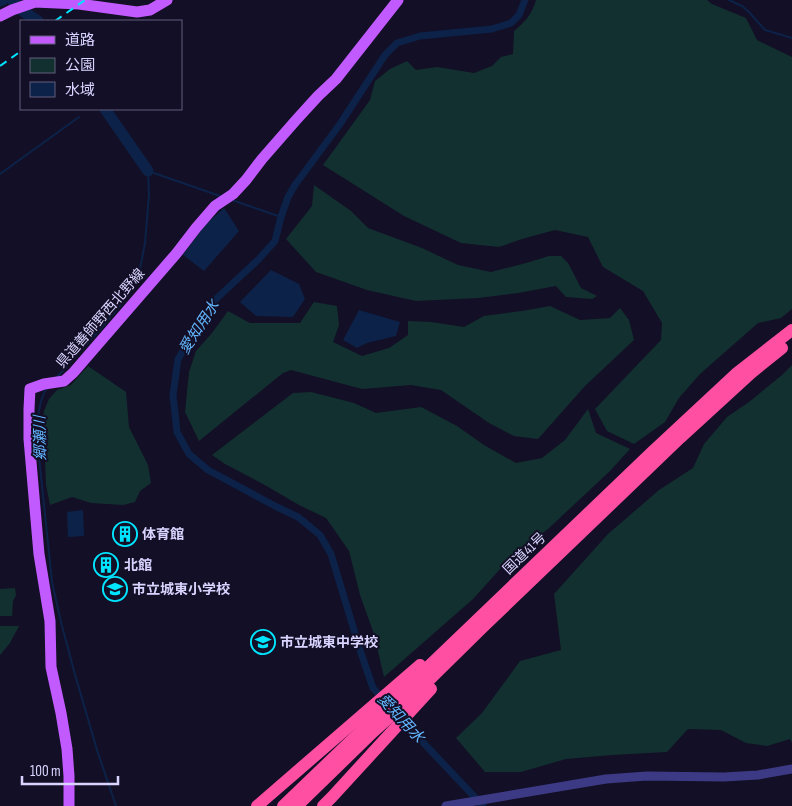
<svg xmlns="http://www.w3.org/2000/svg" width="792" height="806" font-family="'Sofia Sans Condensed','Noto Sans JP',sans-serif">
<rect width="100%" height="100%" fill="#130f26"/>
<!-- green -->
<g fill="#12302f">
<path d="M536 0H707L712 4 746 18 757 40 792 57V309L781 318 758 323 700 374 679 398 665 422 634 444 607 431 595 409 661 340 662 323 643 291 603 267 588 237 555 230 522 239 499 247 461 243 404 216 323 165 370 100 375 81 390 69 407 61 416 70 437 67 474 73 492 66 501 57 513 54 514 31C525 22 532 14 536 0Z"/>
<polygon points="314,185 351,211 368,228 422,248 458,265 491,272 526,263 549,256 561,256 568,263 581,288 597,296 592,299 566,297 556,286 518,293 478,298 416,301 367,290 316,272 286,239 312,206"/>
<polygon points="314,302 337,306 339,325 333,342 362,356 389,348 408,335 408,321 431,322 464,327 484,316 522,311 550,306 580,320 610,318 620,308 629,320 634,340 585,386 538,439 514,436 489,423 441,390 411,385 362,389 291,370 283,373 199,441 185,412 189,372 196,351 212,333 228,311 250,323 300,323"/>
<polygon points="792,365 792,743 790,739 767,746 746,743 721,730 688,729 667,752 612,755 566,759 521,772 485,772 456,738 482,713 520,661 561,650 554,594 608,534 659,490 693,468 704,444 727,417 749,402 782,375"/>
<polygon points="88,366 126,392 129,427 148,465 151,483 140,491 135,502 123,505 91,503 72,497 50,505 46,485 45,461 41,446 42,426 44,411 49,399 57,390 71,385"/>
<polygon points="311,392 354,403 376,413 421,407 457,426 484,445 516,463 542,458 565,440 588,409 596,433 630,449 610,471 548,529 511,557 473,599 384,677 374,634 360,595 349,551 326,518 299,505 263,484 225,464 212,455 293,393"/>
<polygon points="15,588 16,595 13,601 12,616 0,616 0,589"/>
<polygon points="0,626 19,626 10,643 0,655"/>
</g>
<!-- water -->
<g fill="#0c2248">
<polygon points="224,208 239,231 204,271 183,255 205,225"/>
<polygon points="271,270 299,284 305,299 293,317 256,316 240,302"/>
<polygon points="359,310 400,322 396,336 367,343 357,348 343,340"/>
<polygon points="83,510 84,536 68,537 67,512"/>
</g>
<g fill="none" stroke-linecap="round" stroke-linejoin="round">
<!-- stream -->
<g stroke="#0c2248" stroke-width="2">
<polyline points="729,0 742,6 749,12 765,30 792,38"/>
<polyline points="0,174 79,117"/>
<polyline points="232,200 281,217"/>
<polyline points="57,377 103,326 130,293 138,279 145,243 149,195 148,171 220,196"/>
<path d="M47 388C38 400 38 422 37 437L52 582 61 622 74 671 97 750 116 806"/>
</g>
<!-- canal -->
<g stroke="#0c2248" stroke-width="7">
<polyline points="384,700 373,688 360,650 331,554 320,535 298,517 275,506 208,470 189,454 177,432 173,395 178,359 216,299 259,259 275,241 281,217 288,197 295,185 340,124 385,55 397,43 420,36 492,29 511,23 519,15 525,0"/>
<polyline points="401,719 483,806"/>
</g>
<!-- river -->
<g stroke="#0c2248" stroke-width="11">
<polyline points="12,0 24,12 38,21"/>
<polyline points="0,1 3,0"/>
<polyline points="105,109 148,171"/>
</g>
<!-- minor -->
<polyline stroke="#3d3a85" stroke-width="9" points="446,806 606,779 647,776 724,777 758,775 792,769"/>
<!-- major -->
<g stroke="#c25bff" stroke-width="11">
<polyline points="0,16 12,10 35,2 79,4 137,12 150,10 167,0"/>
<polyline points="69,806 69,776 67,749 61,713 51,667 50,621 39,554 29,439 29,409 30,389 44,384 64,381 73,373 176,254 196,228 215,206 233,194 246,180 262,159 297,119 318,96 336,79 398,0"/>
</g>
<!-- highway -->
<g stroke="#ff4fa3" stroke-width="12">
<polyline points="257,806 420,665"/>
<polyline points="283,806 652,452 737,373 792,330"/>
<polyline points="297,806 373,732 416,693 483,627 680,438 751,373 782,348"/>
<polyline points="323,806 332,797 431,689"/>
</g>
<!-- rail -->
<g stroke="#00e5ff" stroke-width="2" stroke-dasharray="8 6" stroke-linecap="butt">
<polyline points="55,21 85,0"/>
<polyline points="0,66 21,51"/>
</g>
</g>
<!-- icons -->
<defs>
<symbol id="building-ring" viewBox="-11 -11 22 22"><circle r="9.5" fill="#130f26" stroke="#00e5ff" stroke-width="1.5"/><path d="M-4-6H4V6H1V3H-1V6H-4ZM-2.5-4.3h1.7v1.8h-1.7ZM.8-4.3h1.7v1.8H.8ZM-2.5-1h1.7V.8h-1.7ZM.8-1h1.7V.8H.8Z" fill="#00e5ff"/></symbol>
<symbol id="school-ring" viewBox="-11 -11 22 22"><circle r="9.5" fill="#130f26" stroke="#00e5ff" stroke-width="1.5"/><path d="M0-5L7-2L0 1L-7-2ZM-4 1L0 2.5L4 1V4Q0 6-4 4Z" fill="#00e5ff"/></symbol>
</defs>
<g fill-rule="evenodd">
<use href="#building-ring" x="111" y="520" width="28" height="28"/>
<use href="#building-ring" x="92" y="551" width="28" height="28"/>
<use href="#school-ring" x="101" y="575" width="28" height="28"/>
<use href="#school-ring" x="249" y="628" width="28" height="28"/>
</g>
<g text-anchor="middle" stroke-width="4" stroke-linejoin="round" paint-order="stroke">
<!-- street labels -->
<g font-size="14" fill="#d9d4ff" stroke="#130f26">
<text transform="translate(100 318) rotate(-49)" y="5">県道善師野西北野線</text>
<text transform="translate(524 553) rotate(-44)" y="5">国道41号</text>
</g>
<!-- poi labels -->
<g font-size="14" font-weight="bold" fill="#d9d4ff" stroke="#130f26" text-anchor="start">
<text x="142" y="539">体育館</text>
<text x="124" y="570">北館</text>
<text x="132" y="594">市立城東小学校</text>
<text x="280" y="647">市立城東中学校</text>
</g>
<!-- water labels -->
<g font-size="15" font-style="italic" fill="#62b6ff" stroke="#130f26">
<text transform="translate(199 327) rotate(-57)" y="5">愛知用水</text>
<text transform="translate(40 438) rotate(-91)" y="5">郷瀬川</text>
<text transform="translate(401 718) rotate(47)" y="5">愛知用水</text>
</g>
</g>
<!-- legend -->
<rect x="20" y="20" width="162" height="90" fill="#130f26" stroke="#625e7d"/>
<rect x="30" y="36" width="25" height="8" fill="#c25bff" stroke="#625e7d"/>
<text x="65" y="45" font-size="15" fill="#d9d4ff">道路</text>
<rect x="30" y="58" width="25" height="15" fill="#12302f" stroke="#625e7d"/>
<text x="65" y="70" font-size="15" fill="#d9d4ff">公園</text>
<rect x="30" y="82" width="25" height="15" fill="#0c2248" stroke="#625e7d"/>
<text x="65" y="95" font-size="15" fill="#d9d4ff">水域</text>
<!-- scale -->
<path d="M22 776v8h96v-8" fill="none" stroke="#d9d4ff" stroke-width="2.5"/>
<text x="30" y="776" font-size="15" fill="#d9d4ff" stroke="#130f26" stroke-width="4" paint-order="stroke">100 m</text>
</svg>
